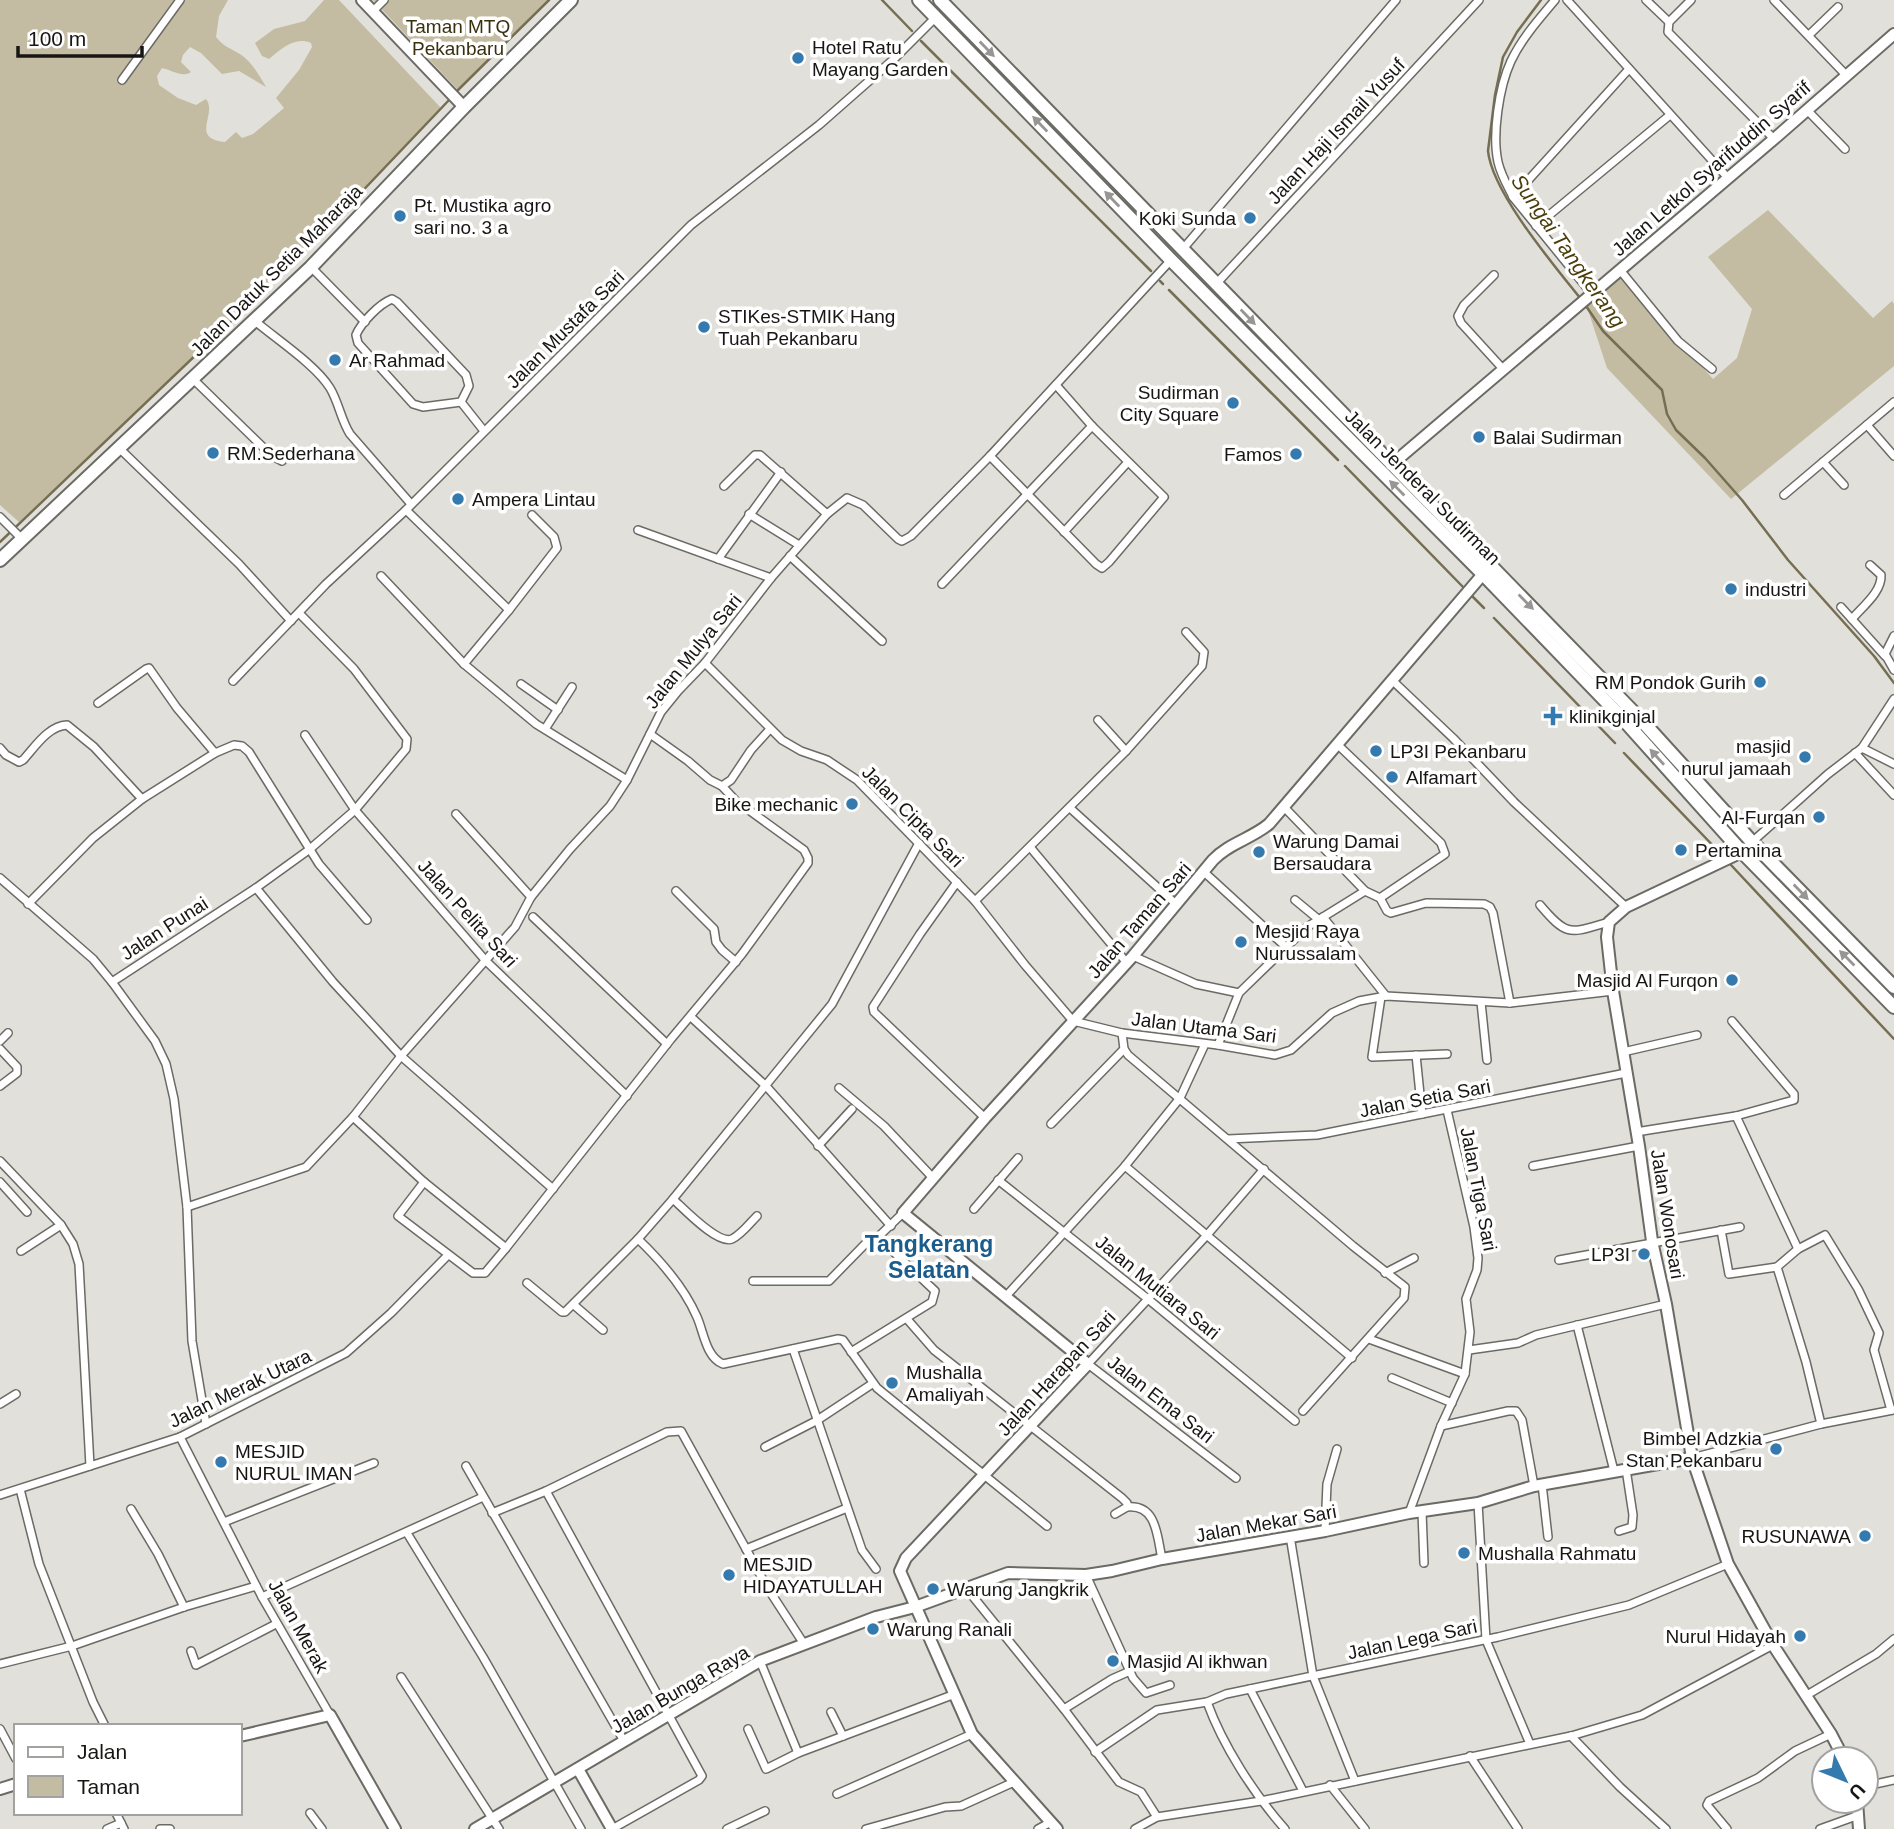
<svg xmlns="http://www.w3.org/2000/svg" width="1894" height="1829" font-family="Helvetica,sans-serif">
<rect width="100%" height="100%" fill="#e1e0da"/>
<!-- green -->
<g fill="#c4bca2">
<path d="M0 0H228L219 16 216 37C224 47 230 48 240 54 252 62 259 75 266 87L239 71 222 74 201 53 190 47 183 55 181 62 191 72C183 78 171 70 162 68L157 76 159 85 178 98 196 105 206 99C218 114 189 138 225 142L236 132 242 138 253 134 284 108 276 98 299 70 312 47 311 43C295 36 281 49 269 59L262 56 255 43 274 29 305 21 324 0H339L441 108 313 243 19 522 0 505Z"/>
<polygon points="373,0 549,0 458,90"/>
<polygon points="1768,210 1873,318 1892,301 1894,304 1894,366 1731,499 1607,368 1586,304 1621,275 1713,379 1737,358 1752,309 1708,257"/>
</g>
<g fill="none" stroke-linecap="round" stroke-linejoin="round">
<!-- stream -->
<g stroke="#766e52" stroke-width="2.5">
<polyline points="882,0 912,31"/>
<path d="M1541 0 1517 32 1503 57 1495 95 1488 151C1492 192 1553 264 1580 298"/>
<polyline points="921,41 1151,271"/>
<polyline points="454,94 549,0"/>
<polyline points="1160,281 1163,284"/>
<polyline points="1169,290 1338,460"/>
<polyline points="1584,303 1603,331 1662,390 1667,414 1676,430 1705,458 1742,500 1788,560 1874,656 1894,683"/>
<polyline points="1345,466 1464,588"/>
<polyline points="0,542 313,243 450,99"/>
<polyline points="1472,596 1484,608"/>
<polyline points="1494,618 1615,743"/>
<polyline points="1624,753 1722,855"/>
<polyline points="1731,865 1894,1039"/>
</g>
<defs>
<g id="street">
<path d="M1555 0C1539 19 1522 38 1511 61 1499 87 1492 135 1498 162 1501 175 1507 185 1513 197L1592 294"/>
<polyline points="1567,0 1728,178"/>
<polyline points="1646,0 1669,22"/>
<polyline points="1691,0 1669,22 1668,32 1774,139"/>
<polyline points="1774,0 1846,75"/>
<polyline points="373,11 384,0"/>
<polyline points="1809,35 1838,7"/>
<polyline points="122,80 180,0"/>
<polyline points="1807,110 1845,149"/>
<polyline points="1513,197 1629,69"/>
<polyline points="1536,226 1670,115"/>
<polyline points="1182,250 1396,0"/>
<polyline points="311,267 365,322"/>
<polyline points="1620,270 1678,341 1712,369"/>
<polyline points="1494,275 1464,305 1458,316 1461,323 1503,369"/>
<polyline points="1216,284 1479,0"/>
<path d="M392 299 397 302 466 375 469 386 461 402 423 407 413 404 358 343 356 335C361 323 379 304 392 299Z"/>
<path d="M255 321C276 339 316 365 330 388 339 403 341 420 350 434L411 504"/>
<polyline points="193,379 271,455 282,461"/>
<polyline points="461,402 484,431"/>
<polyline points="1867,425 1894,456"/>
<polyline points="119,448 239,564 291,621"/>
<polyline points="990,456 1096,564 1102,568 1109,562 1164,497 1092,426 1056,385"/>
<polyline points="1823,462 1844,485"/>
<polyline points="724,486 755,455 760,455 827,514"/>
<polyline points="1784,495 1894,402"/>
<polyline points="406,510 509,610 464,664 536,724 627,780"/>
<polyline points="749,514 799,545"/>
<polyline points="0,517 22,539"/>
<polyline points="638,530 771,578"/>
<polyline points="1064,532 1128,462"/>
<polyline points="790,556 882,641"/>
<polyline points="718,559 781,472"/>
<polyline points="381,576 464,664"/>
<polyline points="942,584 1092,426"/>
<polyline points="1841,607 1885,656"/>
<polyline points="509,610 557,548 554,537 532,515"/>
<path d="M1852 619C1862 607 1882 592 1881 575L1870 565"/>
<polyline points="1894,636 1885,654 1894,670"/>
<polyline points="705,663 782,740 801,751 827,760 857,780 975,901 1025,965 1073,1021 1122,1033 1218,1045 1275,1055 1291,1050 1332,1013 1359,1001 1386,996 1510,1003 1613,991"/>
<polyline points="233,681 326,584 406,510 691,225 819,125 894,59 936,17"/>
<polyline points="1393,681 1453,738 1514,802 1626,907"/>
<polyline points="521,684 558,710"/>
<polyline points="98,703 146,669 149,668 177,708 215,753"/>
<polyline points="1098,720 1126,751"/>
<polyline points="545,729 572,687"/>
<polyline points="650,734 688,761 710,780 722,786 731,780 751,750 770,729"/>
<polyline points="305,735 355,810 486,961 627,1096"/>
<polyline points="1338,745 1441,843 1445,854 1380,898"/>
<path d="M0 748 6 755 19 762 23 760C35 747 48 726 67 725L94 747 142 799"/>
<polyline points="1862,748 1894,764"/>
<polyline points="1855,753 1894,795"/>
<polyline points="722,786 735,800 804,850 808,858 808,863 742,954 671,1039 506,1248 485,1273 473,1273 398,1216 424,1182 353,1117 401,1056 515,927 531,897 570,849 610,806 627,780 661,712 678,691 705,663 771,578 827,514 847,498 863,505 898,539 902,541 911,536 990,456 1171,260"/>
<polyline points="1284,807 1365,891 1380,898"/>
<polyline points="1070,808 1177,905"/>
<polyline points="456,814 531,897"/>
<polyline points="1752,842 1828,774 1862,748 1894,699"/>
<polyline points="1030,847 1127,963"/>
<polyline points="1204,872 1286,947"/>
<polyline points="0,878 93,959 112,982 256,888 310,849 355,810 406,749 407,739 354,669 299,613"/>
<polyline points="957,882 920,934 873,1007 874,1012 985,1118"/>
<polyline points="256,888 333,982 401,1056 553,1189"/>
<polyline points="676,891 714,929 716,942 722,950 736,962"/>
<polyline points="1380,898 1387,911 1391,913 1426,903 1484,904 1490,907 1493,913 1510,1003"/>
<polyline points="1295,900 1318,919"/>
<polyline points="975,901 1126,751 1202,666 1204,652 1186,632"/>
<polyline points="28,904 93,838 142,799 215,753 234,745 242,746 249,752 319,864 367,920"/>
<path d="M1540 905C1568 938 1570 933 1609 922"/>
<polyline points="533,917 667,1044"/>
<polyline points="1323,917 1386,996"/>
<polyline points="1133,956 1196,984 1239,993"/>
<polyline points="112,982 155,1041 166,1064 174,1099 187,1207 192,1341 206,1424"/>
<polyline points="1381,997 1372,1057 1447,1054"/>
<polyline points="1481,1002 1487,1060"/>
<polyline points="691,1017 766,1086 891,1226"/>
<polyline points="1122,1033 1124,1049 1128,1055 1353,1246 1405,1287 1404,1298 1303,1411"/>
<polyline points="0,1041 8,1033"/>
<polyline points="1218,1045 1239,993 1307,927 1365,891"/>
<polyline points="0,1049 17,1067 17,1073 0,1086"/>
<polyline points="1623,1052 1697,1035"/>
<polyline points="1416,1055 1422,1114"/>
<polyline points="839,1088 884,1126 933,1178"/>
<polyline points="1736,1116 1798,1249"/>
<polyline points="1051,1124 1124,1049"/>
<polyline points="1636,1132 1736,1116 1794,1100 1794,1094 1732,1021"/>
<polyline points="1228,1139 1317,1135 1626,1073"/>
<polyline points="818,1146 852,1109"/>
<polyline points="0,1161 61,1225 73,1244 79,1264 90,1466 180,1437 346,1353 391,1313 448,1255"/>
<polyline points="1125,1166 1352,1358"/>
<polyline points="1533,1166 1639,1146"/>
<polyline points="998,1180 1148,1299 1295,1421"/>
<polyline points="0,1182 27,1212"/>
<polyline points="424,1182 506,1248"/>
<path d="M673 1199C684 1209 718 1245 732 1239 741 1235 750 1223 757 1216"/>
<polyline points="187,1207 306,1167 353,1117"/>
<polyline points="974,1209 1018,1158"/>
<polyline points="1721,1230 1729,1274 1777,1267"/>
<path d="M638 1239C662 1262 684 1287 697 1317 704 1333 706 1357 723 1364L838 1339 843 1340 877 1388 1047 1526"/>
<polyline points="21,1251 61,1225"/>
<polyline points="1559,1260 1740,1227"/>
<polyline points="1385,1273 1414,1258"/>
<polyline points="753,1281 829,1281 869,1240 878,1237"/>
<polyline points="527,1283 562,1312 565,1312 638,1239 673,1199 832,1004 919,843"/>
<polyline points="1007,1295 1125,1166 1180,1098 1205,1044"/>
<polyline points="574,1305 603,1330"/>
<polyline points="907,1319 934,1350 1122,1498 1127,1503 1127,1507 1115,1514"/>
<polyline points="1577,1325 1614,1471"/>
<polyline points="1369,1339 1465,1374"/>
<polyline points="793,1349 862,1550 876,1569"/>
<polyline points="1469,1350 1518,1343 1536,1335 1666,1304"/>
<polyline points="851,1352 932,1302 935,1291 878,1237 903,1213"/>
<polyline points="1392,1378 1452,1403"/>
<polyline points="0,1404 16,1394"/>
<polyline points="1821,1424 1806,1362 1777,1267 1798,1249 1825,1235 1858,1289 1879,1333 1874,1350 1891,1410"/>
<polyline points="1441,1426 1508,1411 1516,1411 1522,1420 1534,1486"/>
<polyline points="180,1437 262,1597 330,1715"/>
<polyline points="765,1447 816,1421 872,1384"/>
<polyline points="1692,1458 1821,1424 1893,1410"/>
<polyline points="466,1466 624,1741"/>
<polyline points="1236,1478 1088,1364 1207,1235 1264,1169"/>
<polyline points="1542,1484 1548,1537"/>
<polyline points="20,1489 39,1564 93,1702 105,1726"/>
<polyline points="0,1495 90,1466"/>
<polyline points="1478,1503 1486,1640 1530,1744"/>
<path d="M1127 1507C1157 1504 1157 1536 1162 1559"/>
<polyline points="131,1509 158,1554 184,1607"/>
<polyline points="1422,1512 1424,1563"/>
<polyline points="492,1513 546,1491"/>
<polyline points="1409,1513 1441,1426 1465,1374 1470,1332 1466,1299 1477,1270 1478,1258 1474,1227 1447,1110"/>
<polyline points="224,1522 374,1463"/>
<polyline points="1325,1531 1327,1484 1337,1449"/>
<polyline points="1619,1531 1632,1527 1633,1515 1626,1469"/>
<polyline points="407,1533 483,1657 581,1829"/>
<polyline points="1290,1536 1313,1676 1355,1781"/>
<polyline points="746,1549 847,1508"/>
<polyline points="1086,1575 1133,1678 1146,1693 1170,1685"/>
<polyline points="966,1588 1064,1709 1119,1782 1141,1792 1157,1817"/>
<polyline points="262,1597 483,1497"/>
<polyline points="191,1651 196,1665 276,1624"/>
<polyline points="760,1661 798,1753"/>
<polyline points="0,1664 72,1646 184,1607 256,1586"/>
<polyline points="401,1677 499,1829"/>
<polyline points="1250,1689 1303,1791"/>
<polyline points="1807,1695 1876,1654 1894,1639"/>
<polyline points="1064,1709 1112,1679 1130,1671"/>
<polyline points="831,1712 843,1736"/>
<polyline points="0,1729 16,1759"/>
<polyline points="748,1729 766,1769 798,1753 955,1694"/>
<polyline points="1571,1736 1620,1787 1666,1829"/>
<polyline points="1095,1752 1157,1710 1207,1702"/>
<polyline points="1470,1756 1518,1829"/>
<polyline points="1330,1785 1365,1829"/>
<polyline points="1866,1786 1894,1780"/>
<polyline points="837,1794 972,1734"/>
<polyline points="116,1813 124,1829"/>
<polyline points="310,1813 322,1829"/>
<polyline points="107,1829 121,1823"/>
<polyline points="160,1829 170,1829"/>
<polyline points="612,1829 699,1780 702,1776 546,1491 667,1432 681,1431 767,1587 804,1644"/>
<polyline points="727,1829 765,1811"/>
<polyline points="866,1829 945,1807 961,1806 1014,1782"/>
<polyline points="1038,1829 1051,1822"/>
<polyline points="1135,1829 1157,1817 1261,1801 1571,1736 1642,1715 1773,1645"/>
<path d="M1285 1829C1254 1794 1223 1746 1207 1702L1226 1694 1498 1637 1629 1605 1728 1564"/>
<polyline points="1727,1829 1707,1805 1709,1801 1758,1778 1795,1751 1831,1734"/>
<polyline points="1820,1829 1859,1815"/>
</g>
<g id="secondary">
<polyline points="362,0 464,107"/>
<polyline points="1391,465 1774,139 1894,34"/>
<polyline points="1742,852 1626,907 1609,922 1607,937 1613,991 1639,1146 1652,1241 1666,1304 1692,1458 1728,1564 1773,1645 1831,1734 1844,1759"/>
<polyline points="240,1736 330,1715 395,1829"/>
<polyline points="578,1769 612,1829"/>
<polyline points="0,1789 16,1784"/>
<polyline points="1857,1801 1859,1829"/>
<polyline points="475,1829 760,1661 876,1617 915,1607 1008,1573 1086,1575 1112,1571 1162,1559 1325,1531 1409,1513 1478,1503 1534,1486 1692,1458"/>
<path d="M1057 1829 972 1734 900 1571 906 1558 1088 1364 903 1213 985 1118 1133 956 1213 860C1229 843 1251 839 1269 824L1483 574"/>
</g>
<g id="primary">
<polyline points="919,0 1173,262 1483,574 1623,719 1742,852 1894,1007"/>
<polyline points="940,0 1642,721 1752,842 1894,987"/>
<polyline points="0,560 311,267 464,107 571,0"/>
</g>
</defs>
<!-- street casing -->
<use href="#street" stroke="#6b6a65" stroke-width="10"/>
<!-- secondary casing -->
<use href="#secondary" stroke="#6b6a65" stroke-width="14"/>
<!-- primary casing -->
<use href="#primary" stroke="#6b6a65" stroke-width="16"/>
<!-- street -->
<use href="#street" stroke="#fff" stroke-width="7"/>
<!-- secondary -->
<use href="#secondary" stroke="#fff" stroke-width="10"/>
<!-- primary -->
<use href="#primary" stroke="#fff" stroke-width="12"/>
</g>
<!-- one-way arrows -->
<defs><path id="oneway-solid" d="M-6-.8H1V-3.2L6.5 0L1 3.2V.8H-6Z" transform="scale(1.75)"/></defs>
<g fill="#979695">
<use href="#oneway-solid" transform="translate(987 49) rotate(46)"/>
<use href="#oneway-solid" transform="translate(1040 124) rotate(-134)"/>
<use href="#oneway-solid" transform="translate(1112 199) rotate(-134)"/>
<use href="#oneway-solid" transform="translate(1248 317) rotate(46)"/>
<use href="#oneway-solid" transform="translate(1397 488) rotate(-135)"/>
<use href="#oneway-solid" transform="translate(1526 602) rotate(45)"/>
<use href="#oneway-solid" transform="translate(1657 757) rotate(-132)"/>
<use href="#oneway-solid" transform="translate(1801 892) rotate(46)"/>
<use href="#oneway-solid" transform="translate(1847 958) rotate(-135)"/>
</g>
<!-- markers -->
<g fill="#347aaf" stroke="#fff" stroke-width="2.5">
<circle cx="798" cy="58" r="7"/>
<circle cx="400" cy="216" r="7"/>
<circle cx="1250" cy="218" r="7"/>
<circle cx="704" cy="327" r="7"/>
<circle cx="335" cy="360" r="7"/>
<circle cx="1233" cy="403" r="7"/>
<circle cx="1479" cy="437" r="7"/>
<circle cx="213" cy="453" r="7"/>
<circle cx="1296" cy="454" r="7"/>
<circle cx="458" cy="499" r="7"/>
<circle cx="1731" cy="589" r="7"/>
<circle cx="1760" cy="682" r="7"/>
<path d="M1549.5 705.5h7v7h7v7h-7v7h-7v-7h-7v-7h7z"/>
<circle cx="1376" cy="751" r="7"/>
<circle cx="1805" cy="757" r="7"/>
<circle cx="1392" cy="777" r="7"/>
<circle cx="852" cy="804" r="7"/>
<circle cx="1819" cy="817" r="7"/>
<circle cx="1681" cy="850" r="7"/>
<circle cx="1259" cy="852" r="7"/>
<circle cx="1241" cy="942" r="7"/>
<circle cx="1732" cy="980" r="7"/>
<circle cx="1644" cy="1254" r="7"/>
<circle cx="892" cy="1383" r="7"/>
<circle cx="1776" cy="1449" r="7"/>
<circle cx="221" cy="1462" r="7"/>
<circle cx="1865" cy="1536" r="7"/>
<circle cx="1464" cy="1553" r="7"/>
<circle cx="729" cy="1575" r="7"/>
<circle cx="933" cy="1589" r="7"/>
<circle cx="873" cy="1629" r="7"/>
<circle cx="1800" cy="1636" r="7"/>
<circle cx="1113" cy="1661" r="7"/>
</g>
<g text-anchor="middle" stroke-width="7" stroke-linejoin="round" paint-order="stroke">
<!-- park labels -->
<g font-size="19" fill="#39300e" stroke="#fff">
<text x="458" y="33">Taman MTQ<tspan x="458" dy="22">Pekanbaru</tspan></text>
</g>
<!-- poi labels -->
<g font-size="19" fill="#171614" stroke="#fff" text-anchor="start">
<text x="812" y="54">Hotel Ratu<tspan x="812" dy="22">Mayang Garden</tspan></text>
<text x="414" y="212">Pt. Mustika agro<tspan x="414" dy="22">sari no. 3 a</tspan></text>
<text x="1236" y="225" text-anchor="end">Koki Sunda</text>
<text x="718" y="323">STIKes-STMIK Hang<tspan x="718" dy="22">Tuah Pekanbaru</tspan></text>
<text x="349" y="367">Ar Rahmad</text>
<text x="1219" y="399" text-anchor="end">Sudirman<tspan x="1219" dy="22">City Square</tspan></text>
<text x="1493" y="444">Balai Sudirman</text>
<text x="227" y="460">RM.Sederhana</text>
<text x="1282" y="461" text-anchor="end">Famos</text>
<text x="472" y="506">Ampera Lintau</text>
<text x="1745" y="596">industri</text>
<text x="1746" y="689" text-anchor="end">RM Pondok Gurih</text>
<text x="1569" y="723">klinikginjal</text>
<text x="1791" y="753" text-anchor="end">masjid<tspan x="1791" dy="22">nurul jamaah</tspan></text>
<text x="1390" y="758">LP3I Pekanbaru</text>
<text x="1406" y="784">Alfamart</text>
<text x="838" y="811" text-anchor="end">Bike mechanic</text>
<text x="1805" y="824" text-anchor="end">Al-Furqan</text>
<text x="1273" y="848">Warung Damai<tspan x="1273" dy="22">Bersaudara</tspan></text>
<text x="1695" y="857">Pertamina</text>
<text x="1255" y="938">Mesjid Raya<tspan x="1255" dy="22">Nurussalam</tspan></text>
<text x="1718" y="987" text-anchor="end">Masjid Al Furqon</text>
<text x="1630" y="1261" text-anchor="end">LP3I</text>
<text x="906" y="1379">Mushalla<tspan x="906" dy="22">Amaliyah</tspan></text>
<text x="1762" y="1445" text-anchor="end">Bimbel Adzkia<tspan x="1762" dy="22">Stan Pekanbaru</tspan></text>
<text x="235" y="1458">MESJID<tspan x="235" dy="22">NURUL IMAN</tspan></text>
<text x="1851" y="1543" text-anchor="end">RUSUNAWA</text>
<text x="1478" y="1560">Mushalla Rahmatu</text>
<text x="743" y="1571">MESJID<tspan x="743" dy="22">HIDAYATULLAH</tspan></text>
<text x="947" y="1596">Warung Jangkrik</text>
<text x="887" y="1636">Warung Ranali</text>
<text x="1786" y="1643" text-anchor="end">Nurul Hidayah</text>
<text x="1127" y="1668">Masjid Al ikhwan</text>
</g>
<!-- street labels -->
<g font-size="19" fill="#171614" stroke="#fff">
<text transform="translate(1336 131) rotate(-47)" y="7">Jalan Haji Ismail Yusuf</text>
<text transform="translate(1711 168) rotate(-41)" y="7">Jalan Letkol Syarifuddin Syarif</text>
<text transform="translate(276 270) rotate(-45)" y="7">Jalan Datuk Setia Maharaja</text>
<text transform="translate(565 329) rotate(-45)" y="7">Jalan Mustafa Sari</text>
<text transform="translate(1423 487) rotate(45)" y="7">Jalan Jenderal Sudirman</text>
<text transform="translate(693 651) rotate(-51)" y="7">Jalan Mulya Sari</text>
<text transform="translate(913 816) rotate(45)" y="7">Jalan Cipta Sari</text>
<text transform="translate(468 913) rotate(48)" y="7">Jalan Pelita Sari</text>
<text transform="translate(1139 920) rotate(-49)" y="7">Jalan Taman Sari</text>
<text transform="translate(164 928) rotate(-33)" y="7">Jalan Punai</text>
<text transform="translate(1204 1027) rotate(7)" y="7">Jalan Utama Sari</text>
<text transform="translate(1425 1098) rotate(-11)" y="7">Jalan Setia Sari</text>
<text transform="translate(1479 1189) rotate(79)" y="7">Jalan Tiga Sari</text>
<text transform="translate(1668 1214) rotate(81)" y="7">Jalan Wonosari</text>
<text transform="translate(1158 1287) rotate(39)" y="7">Jalan Mutiara Sari</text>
<text transform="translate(1056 1373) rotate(-47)" y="7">Jalan Harapan Sari</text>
<text transform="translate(240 1388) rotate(-26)" y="7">Jalan Merak Utara</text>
<text transform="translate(1161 1399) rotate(38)" y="7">Jalan Ema Sari</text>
<text transform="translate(1266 1523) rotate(-10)" y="7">Jalan Mekar Sari</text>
<text transform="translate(299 1626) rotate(61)" y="7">Jalan Merak</text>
<text transform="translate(1412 1639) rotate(-12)" y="7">Jalan Lega Sari</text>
<text transform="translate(680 1689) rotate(-30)" y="7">Jalan Bunga Raya</text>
</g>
<!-- water labels -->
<g font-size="21" font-style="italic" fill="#4b3e0b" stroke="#fff">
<text transform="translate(1568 251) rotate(55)" y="7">Sungai Tangkerang</text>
</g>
<!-- quarter labels -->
<g font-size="23" font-weight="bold" fill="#1a5c8b" stroke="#fff">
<text x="929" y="1252">Tangkerang<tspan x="929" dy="26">Selatan</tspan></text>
</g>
</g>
<!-- legend -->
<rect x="14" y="1724" width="228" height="91" fill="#ffffff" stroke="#a2a2a1" stroke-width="2"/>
<rect x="28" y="1747" width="35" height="10" fill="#ffffff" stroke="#a2a2a1" stroke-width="2"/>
<text x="77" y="1759" font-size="21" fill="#171614">Jalan</text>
<rect x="28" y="1776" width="35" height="21" fill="#c4bca2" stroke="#a2a2a1" stroke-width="2"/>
<text x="77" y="1794" font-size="21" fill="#171614">Taman</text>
<!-- north arrow -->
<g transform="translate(1845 1780) rotate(133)"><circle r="33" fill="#ffffff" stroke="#a2a2a1" stroke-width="2"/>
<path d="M0-5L12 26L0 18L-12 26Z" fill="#347aaf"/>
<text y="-10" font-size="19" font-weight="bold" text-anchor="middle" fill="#171614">U</text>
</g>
<!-- scale -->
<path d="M18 46v10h124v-10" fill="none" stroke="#171614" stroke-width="3.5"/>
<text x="28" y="46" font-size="21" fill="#171614" stroke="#ffffff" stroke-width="5" paint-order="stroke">100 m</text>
</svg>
